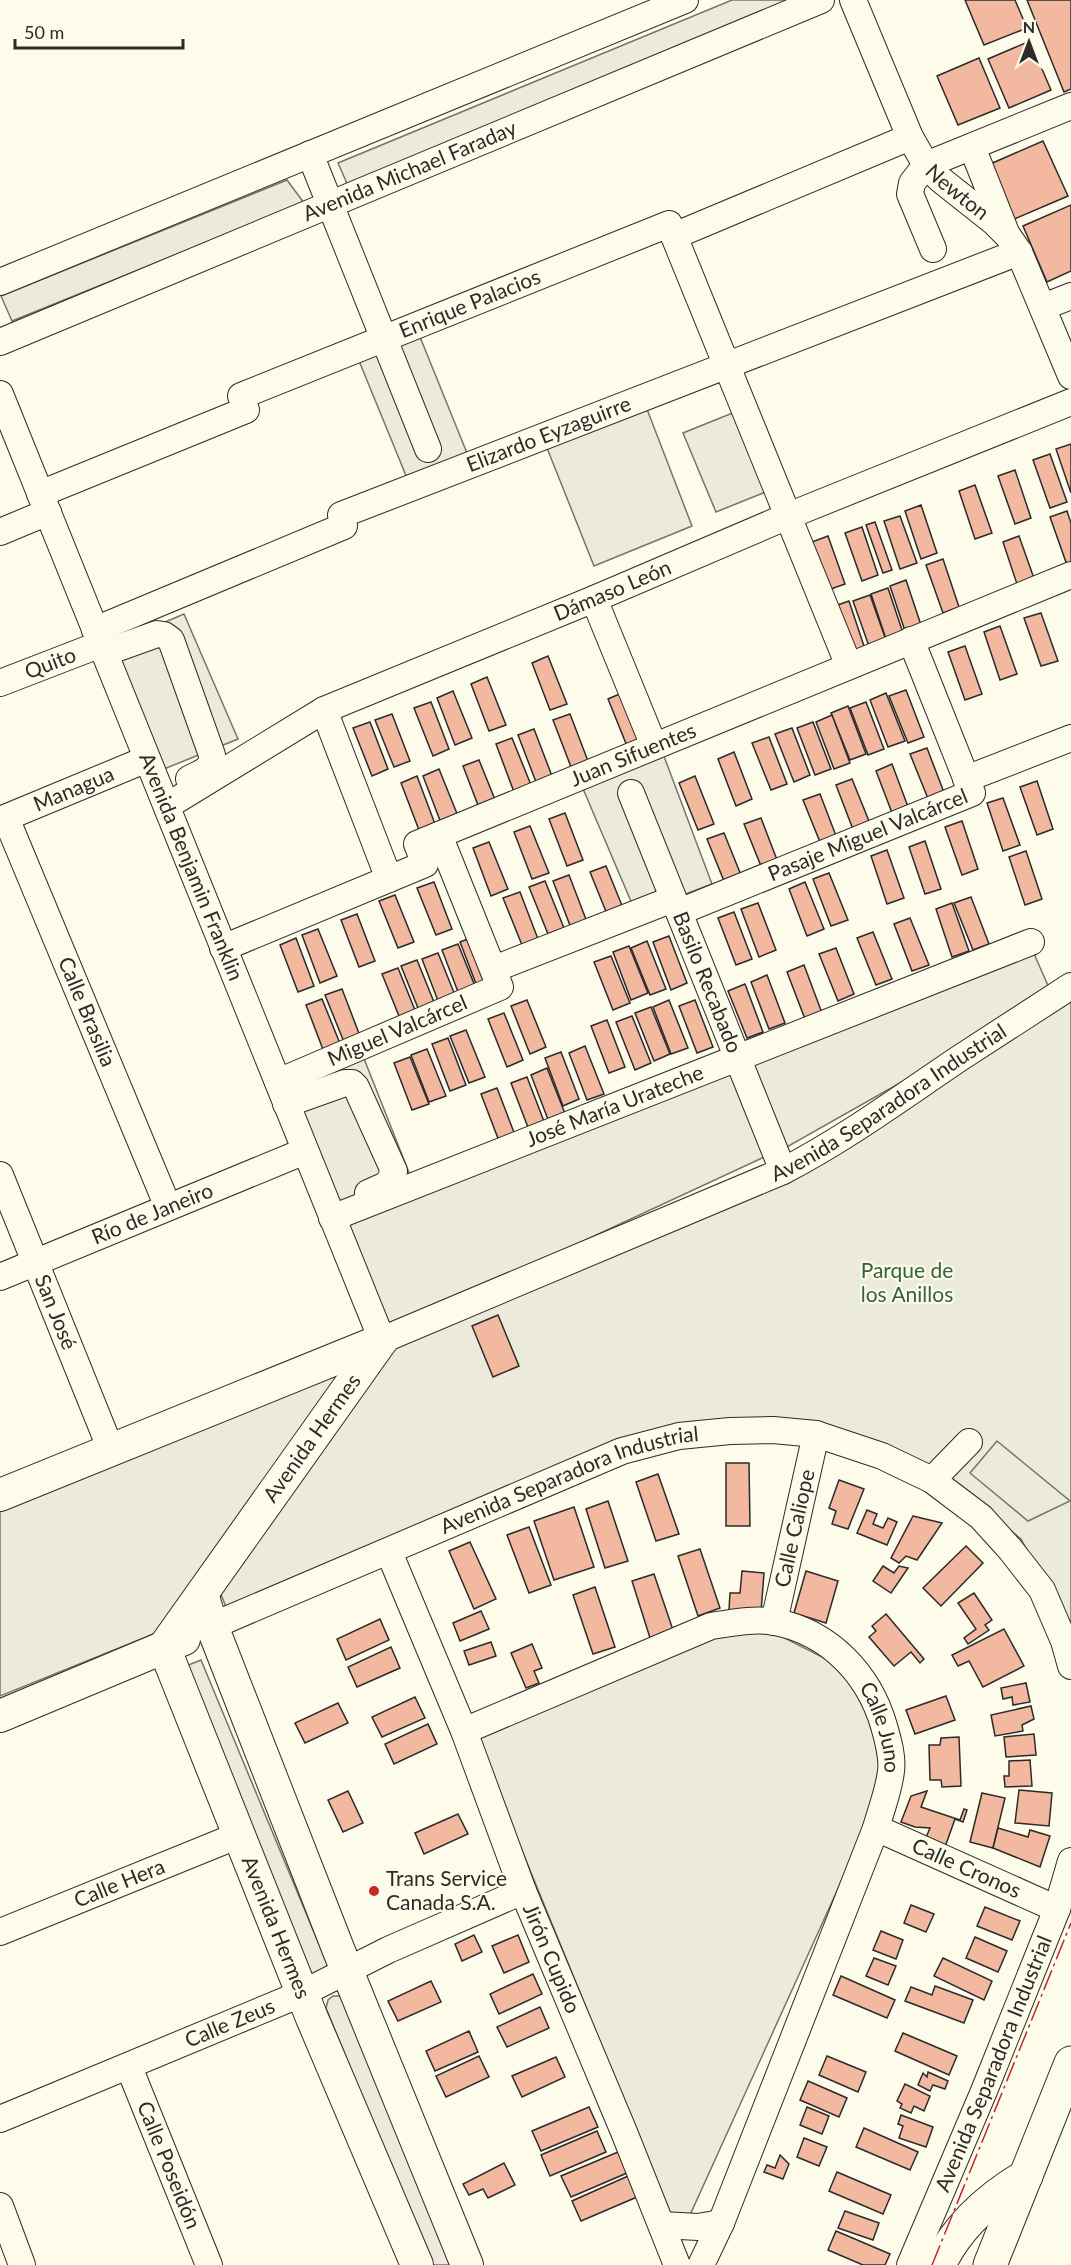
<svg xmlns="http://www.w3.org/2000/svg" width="1071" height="2265" font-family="Lato,sans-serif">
<rect width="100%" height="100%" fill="#fdfbea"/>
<!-- green -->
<g fill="#ecebdb" stroke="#74746e" stroke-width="1.5">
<polygon points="732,0 800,0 349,188 338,163"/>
<polygon points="287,180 304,203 12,321 1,296"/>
<polygon points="645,404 692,526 594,566 545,443"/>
<polygon points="735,412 768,491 716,512 683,433"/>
<polygon points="1031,947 1050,990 953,1053 778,1152 743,1059"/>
<polygon points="1071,994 1071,1631 1021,1539 940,1473 729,1422 228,1612 218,1587 390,1347 785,1164"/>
<polygon points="737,1061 773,1153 385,1333 339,1220"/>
<polygon points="352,1360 156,1633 0,1696 0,1505"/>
<polygon points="771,1631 838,1665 871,1717 880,1770 865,1829 680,2237 476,1738 714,1636"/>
<polygon points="201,1660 328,1966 313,1977 186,1666"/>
<polygon points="333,1996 341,1996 453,2265 431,2265 326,2008 328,2000"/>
</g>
<!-- parking -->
<g fill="#eceadb" stroke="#74746e" stroke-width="1.5">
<polygon points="418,332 467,453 407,478 357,356"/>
<polygon points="184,614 238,739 159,771 109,646"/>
<polygon points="659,743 712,884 636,913 578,777"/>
<polygon points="361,1051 410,1175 333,1208 285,1083"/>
<polygon points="997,1441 1070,1501 1028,1521 970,1473"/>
</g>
<!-- building -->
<g fill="#f2b8a0" stroke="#2b2b2b" stroke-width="1.5">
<polygon points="965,0 1015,0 1027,28 984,45"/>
<polygon points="1027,0 1071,0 1071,89 1064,92"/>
<polygon points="1030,41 1051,90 1009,108 988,59"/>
<polygon points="979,58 1000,108 958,125 937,76"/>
<polygon points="1043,141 1068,196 1012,220 988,165"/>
<polygon points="1071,205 1071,271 1047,282 1023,226"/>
<polygon points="1071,444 1071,493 1056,449"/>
<polygon points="1050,454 1067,502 1050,508 1033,460"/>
<polygon points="1015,470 1031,518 1015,524 998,476"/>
<polygon points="975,485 992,533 975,539 959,491"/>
<polygon points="921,505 937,553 921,559 905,511"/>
<polygon points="1067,511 1071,523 1071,564 1067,565 1050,517"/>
<polygon points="900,516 917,563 900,569 884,521"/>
<polygon points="875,522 892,570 883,573 866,525"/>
<polygon points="862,527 878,575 862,581 845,533"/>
<polygon points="828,536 845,584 828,590 812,542"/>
<polygon points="1019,536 1036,584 1019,590 1003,542"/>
<polygon points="943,559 959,607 943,613 926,565"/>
<polygon points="906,580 922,628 906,634 890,586"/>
<polygon points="888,588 904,636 887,642 871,594"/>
<polygon points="870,595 887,643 870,649 853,601"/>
<polygon points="849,601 865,649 849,655 832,607"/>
<polygon points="1041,613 1058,661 1041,666 1024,618"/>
<polygon points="1000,626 1017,674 1000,680 984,632"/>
<polygon points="965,646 982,694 965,700 948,652"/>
<polygon points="548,656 567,704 550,710 532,663"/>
<polygon points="487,677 506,725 489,731 471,684"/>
<polygon points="906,690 924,737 908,743 889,696"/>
<polygon points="453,691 472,738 455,745 437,698"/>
<polygon points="624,692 643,740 627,746 608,699"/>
<polygon points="886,693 905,741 888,747 870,700"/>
<polygon points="431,702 449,749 433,756 414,708"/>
<polygon points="866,702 884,749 868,755 850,708"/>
<polygon points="848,706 866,754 850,760 831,713"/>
<polygon points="392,714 410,761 394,767 375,720"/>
<polygon points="570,714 588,761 571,767 553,720"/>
<polygon points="832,715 850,763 834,769 816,722"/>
<polygon points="370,722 388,769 372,776 353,728"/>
<polygon points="813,722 831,769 815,775 797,728"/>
<polygon points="792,728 810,775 794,782 775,734"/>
<polygon points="534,729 552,776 536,782 518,735"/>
<polygon points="769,737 787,784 771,790 752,743"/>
<polygon points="512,738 531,785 514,792 496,744"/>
<polygon points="927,748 945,795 929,801 910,754"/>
<polygon points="734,752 752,799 736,806 718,759"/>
<polygon points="479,760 498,807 481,813 463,766"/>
<polygon points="892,764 910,812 894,818 876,771"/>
<polygon points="439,769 458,816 441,823 423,776"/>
<polygon points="417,776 435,824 419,830 401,783"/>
<polygon points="695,776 714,824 698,830 679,783"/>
<polygon points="852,779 871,826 854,832 836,785"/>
<polygon points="1037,781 1053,829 1037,835 1020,787"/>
<polygon points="820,794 838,841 822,847 803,800"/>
<polygon points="1003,798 1020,845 1003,851 987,803"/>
<polygon points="565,813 583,860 567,866 549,819"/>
<polygon points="761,818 779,865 763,871 744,824"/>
<polygon points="962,821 978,869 962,875 945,827"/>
<polygon points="530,826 549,873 532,879 514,832"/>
<polygon points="724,833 743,880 726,886 707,839"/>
<polygon points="925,841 941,889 925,894 909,847"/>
<polygon points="489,842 508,889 491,896 473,848"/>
<polygon points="887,850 904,898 887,904 871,856"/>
<polygon points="1026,851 1042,899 1025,905 1009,857"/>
<polygon points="606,866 625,913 609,919 590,872"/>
<polygon points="829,873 848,920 831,926 813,879"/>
<polygon points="569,875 587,922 571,928 553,881"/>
<polygon points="545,881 564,928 548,934 529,887"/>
<polygon points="434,882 452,929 436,935 417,888"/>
<polygon points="805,882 824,929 807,936 789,889"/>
<polygon points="520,892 538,939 522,945 503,898"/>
<polygon points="395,895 414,942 398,948 379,901"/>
<polygon points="971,897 989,944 973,950 954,903"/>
<polygon points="758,903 776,950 759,957 741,909"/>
<polygon points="952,903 969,951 952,957 936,909"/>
<polygon points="734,912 752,959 736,965 718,918"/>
<polygon points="357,914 375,961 359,967 341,920"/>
<polygon points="910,918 929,965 912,971 894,924"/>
<polygon points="318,929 337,976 320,983 302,935"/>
<polygon points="873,932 892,979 876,985 857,938"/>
<polygon points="476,936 495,983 478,989 460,942"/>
<polygon points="669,936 687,983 671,990 653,942"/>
<polygon points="296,938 314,986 298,992 280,945"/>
<polygon points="647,941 666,989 650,995 631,948"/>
<polygon points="458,944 477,991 460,997 442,950"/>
<polygon points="629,946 648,993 631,1000 613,952"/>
<polygon points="836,948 854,994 838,1001 819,954"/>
<polygon points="438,953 457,1000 440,1006 422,959"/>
<polygon points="611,956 630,1003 613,1010 594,962"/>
<polygon points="417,960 436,1007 420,1013 401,966"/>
<polygon points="804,965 822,1013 805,1019 787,972"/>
<polygon points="398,968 417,1015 401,1021 382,974"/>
<polygon points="767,975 785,1023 769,1029 751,982"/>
<polygon points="745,984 763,1032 747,1038 728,991"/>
<polygon points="342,989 360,1036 344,1042 325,995"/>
<polygon points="322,999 341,1046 324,1052 306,1005"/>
<polygon points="527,1000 546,1047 530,1054 511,1006"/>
<polygon points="669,1000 688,1048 671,1054 653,1007"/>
<polygon points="695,1000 713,1047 697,1053 679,1006"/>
<polygon points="651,1007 670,1054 654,1061 635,1013"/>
<polygon points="504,1013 523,1060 507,1067 488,1019"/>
<polygon points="632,1016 651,1063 635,1070 616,1022"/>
<polygon points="607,1020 625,1067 609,1073 591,1026"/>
<polygon points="466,1030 485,1077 469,1083 450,1036"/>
<polygon points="448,1038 466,1085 450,1091 432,1044"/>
<polygon points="585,1046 604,1094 587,1100 569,1053"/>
<polygon points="427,1049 446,1096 429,1102 411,1055"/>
<polygon points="561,1052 579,1099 563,1106 545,1058"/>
<polygon points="410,1057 429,1104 412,1110 394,1063"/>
<polygon points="547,1068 566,1116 549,1122 531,1075"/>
<polygon points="527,1077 545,1124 529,1130 511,1083"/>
<polygon points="497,1088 515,1135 499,1141 481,1094"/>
<polygon points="498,1315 519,1366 493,1377 472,1326"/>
<polygon points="726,1463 749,1463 750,1526 726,1526"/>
<polygon points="658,1474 679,1534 656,1541 636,1482"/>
<polygon points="839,1480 864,1489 848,1529 832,1524 836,1511 829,1508"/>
<polygon points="608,1501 628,1561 605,1568 586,1509"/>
<polygon points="574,1507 594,1567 554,1580 534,1521"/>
<polygon points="867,1510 877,1514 873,1524 883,1528 888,1518 897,1522 887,1545 857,1533"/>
<polygon points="913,1516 942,1523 917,1560 906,1556 899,1563 891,1558"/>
<polygon points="529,1527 551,1585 529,1593 507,1535"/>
<polygon points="470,1542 496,1599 474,1609 449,1551"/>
<polygon points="966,1546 983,1563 941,1606 923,1588"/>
<polygon points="700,1549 720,1608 698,1616 678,1556"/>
<polygon points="883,1566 894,1573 899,1566 908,1568 891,1593 873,1581"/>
<polygon points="742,1571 764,1573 761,1612 729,1610 730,1593 740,1593"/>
<polygon points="806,1571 838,1581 826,1623 794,1613"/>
<polygon points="654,1574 674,1633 651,1641 632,1581"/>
<polygon points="595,1587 615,1647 593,1654 573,1595"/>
<polygon points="974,1593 992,1620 985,1625 989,1630 968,1644 964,1638 976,1629 958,1603"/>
<polygon points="481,1611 489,1629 460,1641 453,1623"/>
<polygon points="886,1614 924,1659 920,1663 911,1652 894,1666 869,1637 876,1631 872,1626"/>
<polygon points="380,1619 389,1640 346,1660 337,1639"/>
<polygon points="1004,1629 1024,1666 983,1687 969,1661 958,1666 952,1655"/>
<polygon points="491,1642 496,1656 469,1665 464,1651"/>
<polygon points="532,1644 542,1668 534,1671 539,1683 526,1688 511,1653"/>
<polygon points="391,1647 400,1668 357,1687 348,1667"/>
<polygon points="1026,1683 1030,1702 1013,1705 1012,1697 1003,1699 1001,1688"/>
<polygon points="946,1696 955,1720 915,1734 906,1710"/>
<polygon points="415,1697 425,1718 382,1737 372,1717"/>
<polygon points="338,1703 348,1723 305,1743 295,1723"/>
<polygon points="1031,1706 1034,1719 1022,1725 1023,1731 995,1736 991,1715"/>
<polygon points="428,1724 437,1744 394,1764 385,1744"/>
<polygon points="1034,1734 1036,1755 1006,1757 1004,1737"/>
<polygon points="959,1737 961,1786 942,1787 941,1780 930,1780 929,1745 940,1745 941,1738"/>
<polygon points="1030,1760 1032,1786 1005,1787 1004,1776 1009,1776 1009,1761"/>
<polygon points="1019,1790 1052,1793 1049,1826 1015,1823"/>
<polygon points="348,1791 363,1823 343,1832 328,1800"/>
<polygon points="927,1791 921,1807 960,1820 964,1809 967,1810 963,1822 955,1819 945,1847 925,1840 930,1828 915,1827 901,1822 911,1796"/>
<polygon points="982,1793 1005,1798 993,1848 970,1842"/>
<polygon points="458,1814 468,1834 424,1854 415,1833"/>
<polygon points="998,1828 1028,1837 1030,1830 1050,1836 1040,1867 993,1848"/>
<polygon points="911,1905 934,1914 926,1932 904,1923"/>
<polygon points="985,1907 1020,1921 1012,1940 977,1926"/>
<polygon points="881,1931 903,1940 896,1959 873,1950"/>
<polygon points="474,1935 482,1952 462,1961 455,1944"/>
<polygon points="518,1935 529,1962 504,1973 492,1946"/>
<polygon points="975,1937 1007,1951 998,1972 966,1958"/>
<polygon points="874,1958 896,1966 888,1985 866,1976"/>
<polygon points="943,1958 992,1981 984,2000 934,1976"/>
<polygon points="533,1974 542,1994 499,2014 490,1994"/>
<polygon points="841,1976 895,2000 887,2018 833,1995"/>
<polygon points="431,1981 441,2002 398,2021 388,2001"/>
<polygon points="935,1986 973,2000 964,2023 905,2001 911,1987 932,1995"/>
<polygon points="540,2007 549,2028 507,2047 497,2027"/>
<polygon points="469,2031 478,2052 435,2071 426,2051"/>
<polygon points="903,2033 957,2056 949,2075 895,2051"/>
<polygon points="479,2056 489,2077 446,2097 436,2076"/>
<polygon points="827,2056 866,2072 858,2092 819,2075"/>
<polygon points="556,2057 565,2077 522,2097 512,2076"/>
<polygon points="928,2072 948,2081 945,2089 933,2085 930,2091 918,2085 923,2073 927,2077"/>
<polygon points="808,2081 847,2098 839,2117 800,2100"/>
<polygon points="905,2084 930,2096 924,2111 914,2106 911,2113 900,2108 902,2104 897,2101"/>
<polygon points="589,2107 598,2127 541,2151 532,2131"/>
<polygon points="807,2107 829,2116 822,2134 800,2125"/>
<polygon points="901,2115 933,2127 926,2147 899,2138 903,2126 898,2124"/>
<polygon points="864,2128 918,2152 910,2170 856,2147"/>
<polygon points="597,2131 606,2152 550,2176 541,2155"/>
<polygon points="804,2138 827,2147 819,2166 797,2157"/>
<polygon points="618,2152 627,2173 571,2197 561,2176"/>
<polygon points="780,2155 789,2164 783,2179 764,2172 767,2165 775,2168"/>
<polygon points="504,2163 515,2185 488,2198 483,2189 469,2195 463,2184"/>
<polygon points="837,2172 891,2195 883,2214 829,2191"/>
<polygon points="628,2176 637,2197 581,2221 572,2201"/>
<polygon points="845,2211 879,2223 873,2240 838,2228"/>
<polygon points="836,2231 890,2254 885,2265 863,2265 828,2250"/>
</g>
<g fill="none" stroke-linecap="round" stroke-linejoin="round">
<defs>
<g id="minor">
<path id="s1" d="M853 0 910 137 926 165 941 180 994 222 1008 236 1019 252 1071 376"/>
<polyline points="972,147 1005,230"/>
<polyline points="310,154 428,449"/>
<polyline points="674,236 849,666"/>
<polyline points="933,249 910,194 912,183 926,165 1071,106"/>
<polyline points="0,282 685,0"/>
<polyline points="1043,307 1071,296"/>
<path id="s2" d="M0 342 821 0"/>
<path id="s3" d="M0 394 382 1340 783 1171C845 1139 902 1097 960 1058 997 1034 1034 1010 1071 986"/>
<path id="s4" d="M40 494 246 410 241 396 669 224 674 236 910 137"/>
<polyline points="0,532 48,512"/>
<polyline points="594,599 654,746"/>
<path id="s5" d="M95 630 344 526 341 515 1019 252"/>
<path d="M104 653 157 634 164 635 171 640 212 755C213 770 200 773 189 779"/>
<path id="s6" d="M0 683 101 644"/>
<polyline points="324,710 389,879"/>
<polyline points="966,779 1071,738"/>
<path id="s7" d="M631 793 783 1171"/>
<path id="s8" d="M167 806 324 710 594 599 788 516 1071 402"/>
<path id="s9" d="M6 818 168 1207"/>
<path id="s10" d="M0 820 147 759"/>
<path id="s11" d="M679 912 972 793 911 640"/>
<path id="s12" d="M223 948 425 864 417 844 1071 575"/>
<polyline points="494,969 673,899"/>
<path id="s13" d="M278 1082 500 987 439 835"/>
<polyline points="286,1104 345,1083 352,1083 356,1087 394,1171 388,1184 368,1193"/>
<path id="s14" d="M0 1175 111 1450"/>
<path id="s15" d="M332 1218 1031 942"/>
<path id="s16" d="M0 1277 305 1151"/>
<polyline points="932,1480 969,1442"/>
<path id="s17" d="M389 1552 464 1731 523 1891 624 2132 677 2265"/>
<path id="s18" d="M774 1622 816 1434"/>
<path id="s19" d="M212 1626 622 1451 679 1436 730 1431 773 1430 816 1434 882 1456 932 1480 981 1517 1010 1549 1042 1590 1064 1641 1071 1666"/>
<path id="s20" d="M464 1731 711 1626C731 1623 755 1618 775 1622 829 1632 869 1674 884 1726 888 1740 893 1757 891 1771 889 1790 881 1810 876 1828L721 2223 701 2265"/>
<path id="s21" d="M876 1828 1057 1909"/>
<path id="s22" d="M0 1932 239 1835"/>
<path id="s23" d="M129 2067 209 2265"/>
<path id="s24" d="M0 2119 303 1993 388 1950 523 1891"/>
<polyline points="0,2206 22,2265"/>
<polyline points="662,2225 698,2227 721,2223"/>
<path id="s25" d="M910 2265 984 2091 1057 1909 1071 1861"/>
</g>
<g id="major">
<polyline points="0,1495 382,1340"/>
<polyline points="202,1594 212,1626 339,1951 467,2265"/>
<path id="s26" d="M164 1647 312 2018 417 2265"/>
<path id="s27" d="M164 1647 382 1340"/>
<polyline points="0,1716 184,1639"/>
</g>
<g id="highway">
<path d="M939 2265C957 2226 989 2198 1026 2176"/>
<polyline points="990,2265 1071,2063"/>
</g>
</defs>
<!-- minor casing -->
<use href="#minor" stroke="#2b2b2b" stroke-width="28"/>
<!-- major casing -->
<use href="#major" stroke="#2b2b2b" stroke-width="34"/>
<!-- highway casing -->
<use href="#highway" stroke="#2b2b2b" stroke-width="35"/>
<!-- minor -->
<use href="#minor" stroke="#fdfbea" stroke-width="26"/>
<!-- major -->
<use href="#major" stroke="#fdfbea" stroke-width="32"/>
<!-- highway -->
<use href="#highway" stroke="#fdfbea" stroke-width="33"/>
<!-- power -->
<polyline stroke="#c62828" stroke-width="1.5" stroke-dasharray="21 4.5 3 4.5" stroke-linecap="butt" points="932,2265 1071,1923"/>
</g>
<!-- markers -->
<circle fill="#c62828" stroke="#fdfbea" stroke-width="2" cx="374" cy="1891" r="6"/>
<g text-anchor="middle" stroke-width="4.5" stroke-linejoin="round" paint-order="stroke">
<!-- street labels -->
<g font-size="21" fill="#2b2b2b" stroke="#fdfbea">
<text dy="7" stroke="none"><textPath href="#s2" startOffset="444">Avenida Michael Faraday</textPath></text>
<text dy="7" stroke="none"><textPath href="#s1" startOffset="222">Newton</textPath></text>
<text dy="7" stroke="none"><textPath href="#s4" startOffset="484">Enrique Palacios</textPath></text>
<text dy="7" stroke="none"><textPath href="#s5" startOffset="504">Elizardo Eyzaguirre</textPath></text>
<text dy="7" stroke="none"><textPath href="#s8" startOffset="496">Dámaso León</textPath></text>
<text dy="7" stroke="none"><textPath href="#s6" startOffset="54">Quito</textPath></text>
<text dy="7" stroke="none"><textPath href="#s12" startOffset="474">Juan Sifuentes</textPath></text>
<text dy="7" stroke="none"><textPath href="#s10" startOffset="80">Managua</textPath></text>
<text dy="7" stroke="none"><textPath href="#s11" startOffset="204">Pasaje Miguel Valcárcel</textPath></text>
<text dy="7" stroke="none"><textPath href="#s3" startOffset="510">Avenida Benjamin Franklin</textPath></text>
<text dy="7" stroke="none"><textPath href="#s7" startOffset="204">Basilo Recabado</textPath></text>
<text dy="7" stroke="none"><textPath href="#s9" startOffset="210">Calle Brasilia</textPath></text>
<text dy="7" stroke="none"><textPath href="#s13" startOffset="130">Miguel Valcárcel</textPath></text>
<text dy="7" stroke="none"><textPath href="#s3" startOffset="1581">Avenida Separadora Industrial</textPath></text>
<text dy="7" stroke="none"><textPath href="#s15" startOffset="304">José María Urateche</textPath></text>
<text dy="7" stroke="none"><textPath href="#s16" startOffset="165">Río de Janeiro</textPath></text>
<text dy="7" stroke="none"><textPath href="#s14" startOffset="148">San José</textPath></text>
<text dy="7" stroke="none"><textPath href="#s27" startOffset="256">Avenida Hermes</textPath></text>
<text dy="7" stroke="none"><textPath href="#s19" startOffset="387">Avenida Separadora Industrial</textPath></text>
<text dy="7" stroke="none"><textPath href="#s18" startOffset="96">Calle Caliope</textPath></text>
<text dy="7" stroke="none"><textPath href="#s20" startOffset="492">Calle Juno</textPath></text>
<text dy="7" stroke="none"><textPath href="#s21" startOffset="99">Calle Cronos</textPath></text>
<text dy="7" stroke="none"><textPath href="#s22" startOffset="129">Calle Hera</textPath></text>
<text dy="7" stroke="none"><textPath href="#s26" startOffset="302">Avenida Hermes</textPath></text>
<text dy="7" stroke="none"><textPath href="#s17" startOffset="438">Jirón Cupido</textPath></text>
<text dy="7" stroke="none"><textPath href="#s24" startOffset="249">Calle Zeus</textPath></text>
<text dy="7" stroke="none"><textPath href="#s25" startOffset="218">Avenida Separadora Industrial</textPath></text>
<text dy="7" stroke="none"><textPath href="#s23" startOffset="106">Calle Poseidón</textPath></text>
</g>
<!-- park labels -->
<g font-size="21" fill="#34623c" stroke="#fdfbea">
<text x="907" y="1278">Parque de<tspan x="907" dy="24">los Anillos</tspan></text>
</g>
<!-- poi labels -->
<g font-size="21" fill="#2b2b2b" stroke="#fdfbea" text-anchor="start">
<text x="386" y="1886">Trans Service<tspan x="386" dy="24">Canada S.A.</tspan></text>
</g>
</g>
<!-- north arrow -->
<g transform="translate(1029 42)" stroke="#fdfbea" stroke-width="4.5" paint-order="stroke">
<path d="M0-4.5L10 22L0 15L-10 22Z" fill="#2b2b2b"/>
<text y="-9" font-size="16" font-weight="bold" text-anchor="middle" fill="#2b2b2b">N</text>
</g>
<!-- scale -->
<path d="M15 39v9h168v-9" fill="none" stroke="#2b2b2b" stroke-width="3"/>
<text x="24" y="39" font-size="18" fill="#2b2b2b" stroke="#fdfbea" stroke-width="4.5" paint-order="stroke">50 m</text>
</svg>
